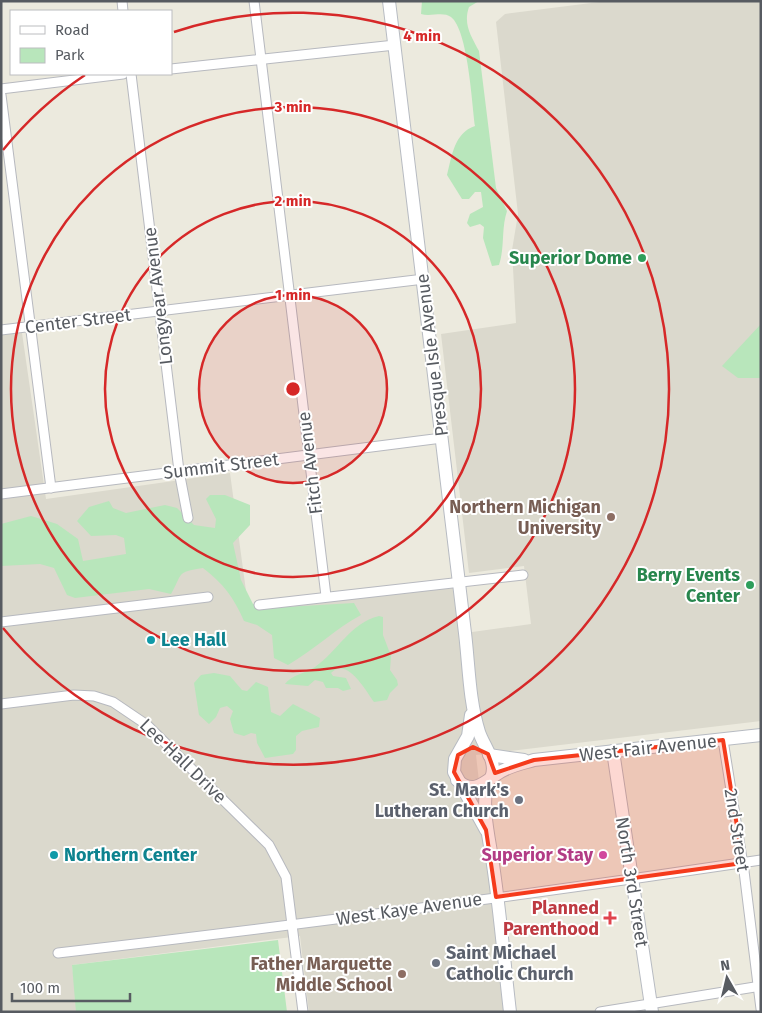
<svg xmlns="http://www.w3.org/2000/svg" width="762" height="1013" font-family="'Fira Sans',sans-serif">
<rect width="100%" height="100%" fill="#eceade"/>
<!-- education -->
<polygon fill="#dbd9cd" points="607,1 761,1 761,721 476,755 505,1012 309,1012 300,936 72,965 78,1012 1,1012 1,335 22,333 46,499 230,473 249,613 458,582 465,633 531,624 524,566 469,573 441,334 516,323 512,250 518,214 496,22 505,14"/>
<!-- green -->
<g fill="#b8e6bb">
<path d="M422 1H479L469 7C463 24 471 36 479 51L496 188 507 211C501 229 505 247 499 265L492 266 483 238 484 227 480 224 470 227 467 223 470 214 483 207 481 192H475L469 199H462L447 175C452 156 454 133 475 126 472 104 468 30 451 17 443 11 431 17 421 14Z"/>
<polygon points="761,324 761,378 738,378 722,366"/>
<path d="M210 495H225L250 505V525L233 543 241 580 253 604 268 608 354 603 361 615C335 629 314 650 288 665L274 658 272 635 257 625 244 621C234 598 223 583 203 568 175 572 183 574 171 594L149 589 75 598 67 595 54 568 40 564 1 566V524L31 516 57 524 78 539 83 561 126 554 124 538 116 535 91 536 77 521 89 507 109 501 113 508 126 513 165 505 177 508 194 525 215 528 216 519 206 499Z"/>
<path d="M379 616 383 617V635L391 656 390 670 397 680 398 685 390 693 387 700 374 702C366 691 347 656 331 673L333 676 346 678 351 689 343 691 338 688H326L323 682 315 680 308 686 285 684C291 675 306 673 315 667 338 651 350 623 379 616Z"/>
<polygon points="214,673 230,676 242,690 247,691 256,682 268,687 271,712 280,716 293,704 320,718 319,727 302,731 296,736 296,750 293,754 265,758 257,743 256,734 251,733 244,736 234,733 230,719 233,711 227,706 220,708 216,717 209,724 199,715 194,683 201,675"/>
<polygon points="278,940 287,1012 76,1012 72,965"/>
</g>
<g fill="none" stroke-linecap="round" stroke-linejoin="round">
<defs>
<g id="street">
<polyline points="122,1 123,11"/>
<polyline points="254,1 326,596"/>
<polyline points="171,69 395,45"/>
<polyline points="131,74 179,471 188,518"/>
<polyline points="1,89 123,74"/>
<polyline points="1,95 51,488"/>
<polyline points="1,330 424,279"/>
<polyline points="1,494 442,438"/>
<polyline points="259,605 523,575"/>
<polyline points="1,622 208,597"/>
<polyline points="1,704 74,695 94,696 113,702 147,725 269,845 286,877 303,1012"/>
<polyline points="723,740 744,871 761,1009"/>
<path d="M58 953C292 926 527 895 761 860"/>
<polyline points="600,1012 761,986"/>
</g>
<g id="secondary">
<path d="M389 1 465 633C469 666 469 700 479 732 484 747 498 762 491 778"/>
<polyline points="471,715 468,736 455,759 454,772 486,830"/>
<polyline points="613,751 652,1012"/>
<polyline points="489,755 524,760"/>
<path d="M457 780C476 798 488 777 504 770 514 765 524 763 534 760L761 735"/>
<path d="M487 782C482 808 488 833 492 858 500 909 504 961 510 1012"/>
</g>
</defs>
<!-- street casing -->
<use href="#street" stroke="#b7b9bf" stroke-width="11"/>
<!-- secondary casing -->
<use href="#secondary" stroke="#b7bbc2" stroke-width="14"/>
<!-- street -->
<use href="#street" stroke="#fff" stroke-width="9"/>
<!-- secondary -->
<use href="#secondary" stroke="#fff" stroke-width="12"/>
</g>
<!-- marked area -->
<path fill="#f53b1c" fill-opacity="0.2" stroke="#f53b1c" stroke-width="4" stroke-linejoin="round" d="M723 740 743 863 496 897 486 830 454 772 458 755 473 747 488 754 495 773 534 760Z"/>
<!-- distance rings -->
<circle cx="293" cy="389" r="94" fill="#d62828" fill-opacity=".12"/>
<g fill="none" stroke="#d62828" stroke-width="2.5">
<circle cx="293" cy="389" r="94"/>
<circle cx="293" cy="389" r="188"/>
<circle cx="293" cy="389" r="282"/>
<path d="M3 150A376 376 0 0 1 85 75M174 32A376 376 0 1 1 3 628"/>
</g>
<!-- markers -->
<g fill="#2e9e5b" stroke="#fff" stroke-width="2">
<circle cx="642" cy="258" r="5"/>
<circle cx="750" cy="585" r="5"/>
</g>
<g fill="#8d6e63" stroke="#fff" stroke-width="2">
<circle cx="611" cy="517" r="5"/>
<circle cx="402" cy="974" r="5"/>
</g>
<g fill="#0f9aa8" stroke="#fff" stroke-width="2">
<circle cx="151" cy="640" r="5"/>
<circle cx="54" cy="855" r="5"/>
</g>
<g fill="#6b7280" stroke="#fff" stroke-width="2">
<circle cx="519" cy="800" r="5"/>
<circle cx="436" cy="963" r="5"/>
</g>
<circle fill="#d1479c" stroke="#fff" stroke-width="2" cx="603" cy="855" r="5"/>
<path fill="#e0444e" stroke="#fff" stroke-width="2" d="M607.5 910.5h5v5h5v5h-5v5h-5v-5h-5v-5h5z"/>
<g text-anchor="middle" stroke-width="4" stroke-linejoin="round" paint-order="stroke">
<!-- leisure labels -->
<g font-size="18" font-weight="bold" fill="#27864d" stroke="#fff" text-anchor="end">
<text x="632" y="264">Superior Dome</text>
<text x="740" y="581">Berry Events<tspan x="740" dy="21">Center</tspan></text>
</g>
<!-- street labels -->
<g font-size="18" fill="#575b61" stroke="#fff">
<text transform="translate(158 296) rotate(-97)" y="6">Longyear Avenue</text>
<text transform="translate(78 321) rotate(-7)" y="6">Center Street</text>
<text transform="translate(432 355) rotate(-97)" y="6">Presque Isle Avenue</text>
<text transform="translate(310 463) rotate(-97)" y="6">Fitch Avenue</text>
<text transform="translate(221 466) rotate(-7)" y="6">Summit Street</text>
<text transform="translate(648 748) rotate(-6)" y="6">West Fair Avenue</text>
<text transform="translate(183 761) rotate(44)" y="6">Lee Hall Drive</text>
<text transform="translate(737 830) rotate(81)" y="6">2nd Street</text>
<text transform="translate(632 882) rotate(81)" y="6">North 3rd Street</text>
<text transform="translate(409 909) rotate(-8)" y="6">West Kaye Avenue</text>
</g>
<!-- education labels -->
<g font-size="18" font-weight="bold" fill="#785e54" stroke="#fff" text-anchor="end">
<text x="601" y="513">Northern Michigan<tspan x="601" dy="21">University</tspan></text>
<text x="392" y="970">Father Marquette<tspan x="392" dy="21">Middle School</tspan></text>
</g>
<!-- culture labels -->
<g font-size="18" font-weight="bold" fill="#0d838f" stroke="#fff" text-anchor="start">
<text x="161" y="646">Lee Hall</text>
<text x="64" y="861">Northern Center</text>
</g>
<!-- worship labels -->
<g font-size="18" font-weight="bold" fill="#5b616d" stroke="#fff" text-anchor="end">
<text x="509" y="796">St. Mark's<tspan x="509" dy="21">Lutheran Church</tspan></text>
<text x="446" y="959" text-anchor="start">Saint Michael<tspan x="446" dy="21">Catholic Church</tspan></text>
</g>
<!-- hotel labels -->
<g font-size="18" font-weight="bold" fill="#b23c85" stroke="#fff" text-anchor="end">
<text x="593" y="861">Superior Stay</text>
</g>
<!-- health labels -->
<g font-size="18" font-weight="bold" fill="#be3a42" stroke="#fff" text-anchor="end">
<text x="599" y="914">Planned<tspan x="599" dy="21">Parenthood</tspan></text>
</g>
</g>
<circle cx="293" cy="389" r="8" fill="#d62828" stroke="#fff" stroke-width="2.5"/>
<g font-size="15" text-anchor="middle" font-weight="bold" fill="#d62828" stroke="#fff" stroke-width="4" stroke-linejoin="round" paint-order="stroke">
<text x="422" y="41">4 min</text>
<text x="293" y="112">3 min</text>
<text x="293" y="206">2 min</text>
<text x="293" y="300">1 min</text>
</g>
<!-- border -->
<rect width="762" height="1013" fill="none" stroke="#575b61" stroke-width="5"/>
<!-- legend -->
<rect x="10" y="10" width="162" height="65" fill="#ffffff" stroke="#bcbdc0"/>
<rect x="20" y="26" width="25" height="8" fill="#ffffff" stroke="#bcbdc0"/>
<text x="55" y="35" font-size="15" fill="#575b61">Road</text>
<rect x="20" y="48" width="25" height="15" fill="#b8e6bb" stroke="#bcbdc0"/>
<text x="55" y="60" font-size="15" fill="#575b61">Park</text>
<!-- north arrow -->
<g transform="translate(727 978) rotate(352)" stroke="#ffffff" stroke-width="4" paint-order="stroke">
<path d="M0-4L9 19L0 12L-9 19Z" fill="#575b61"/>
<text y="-8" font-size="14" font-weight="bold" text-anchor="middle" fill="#575b61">N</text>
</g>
<!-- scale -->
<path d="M12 993v8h118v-8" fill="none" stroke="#575b61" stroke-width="2.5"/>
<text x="20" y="993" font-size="15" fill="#575b61" stroke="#ffffff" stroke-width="4" paint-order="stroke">100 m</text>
</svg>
